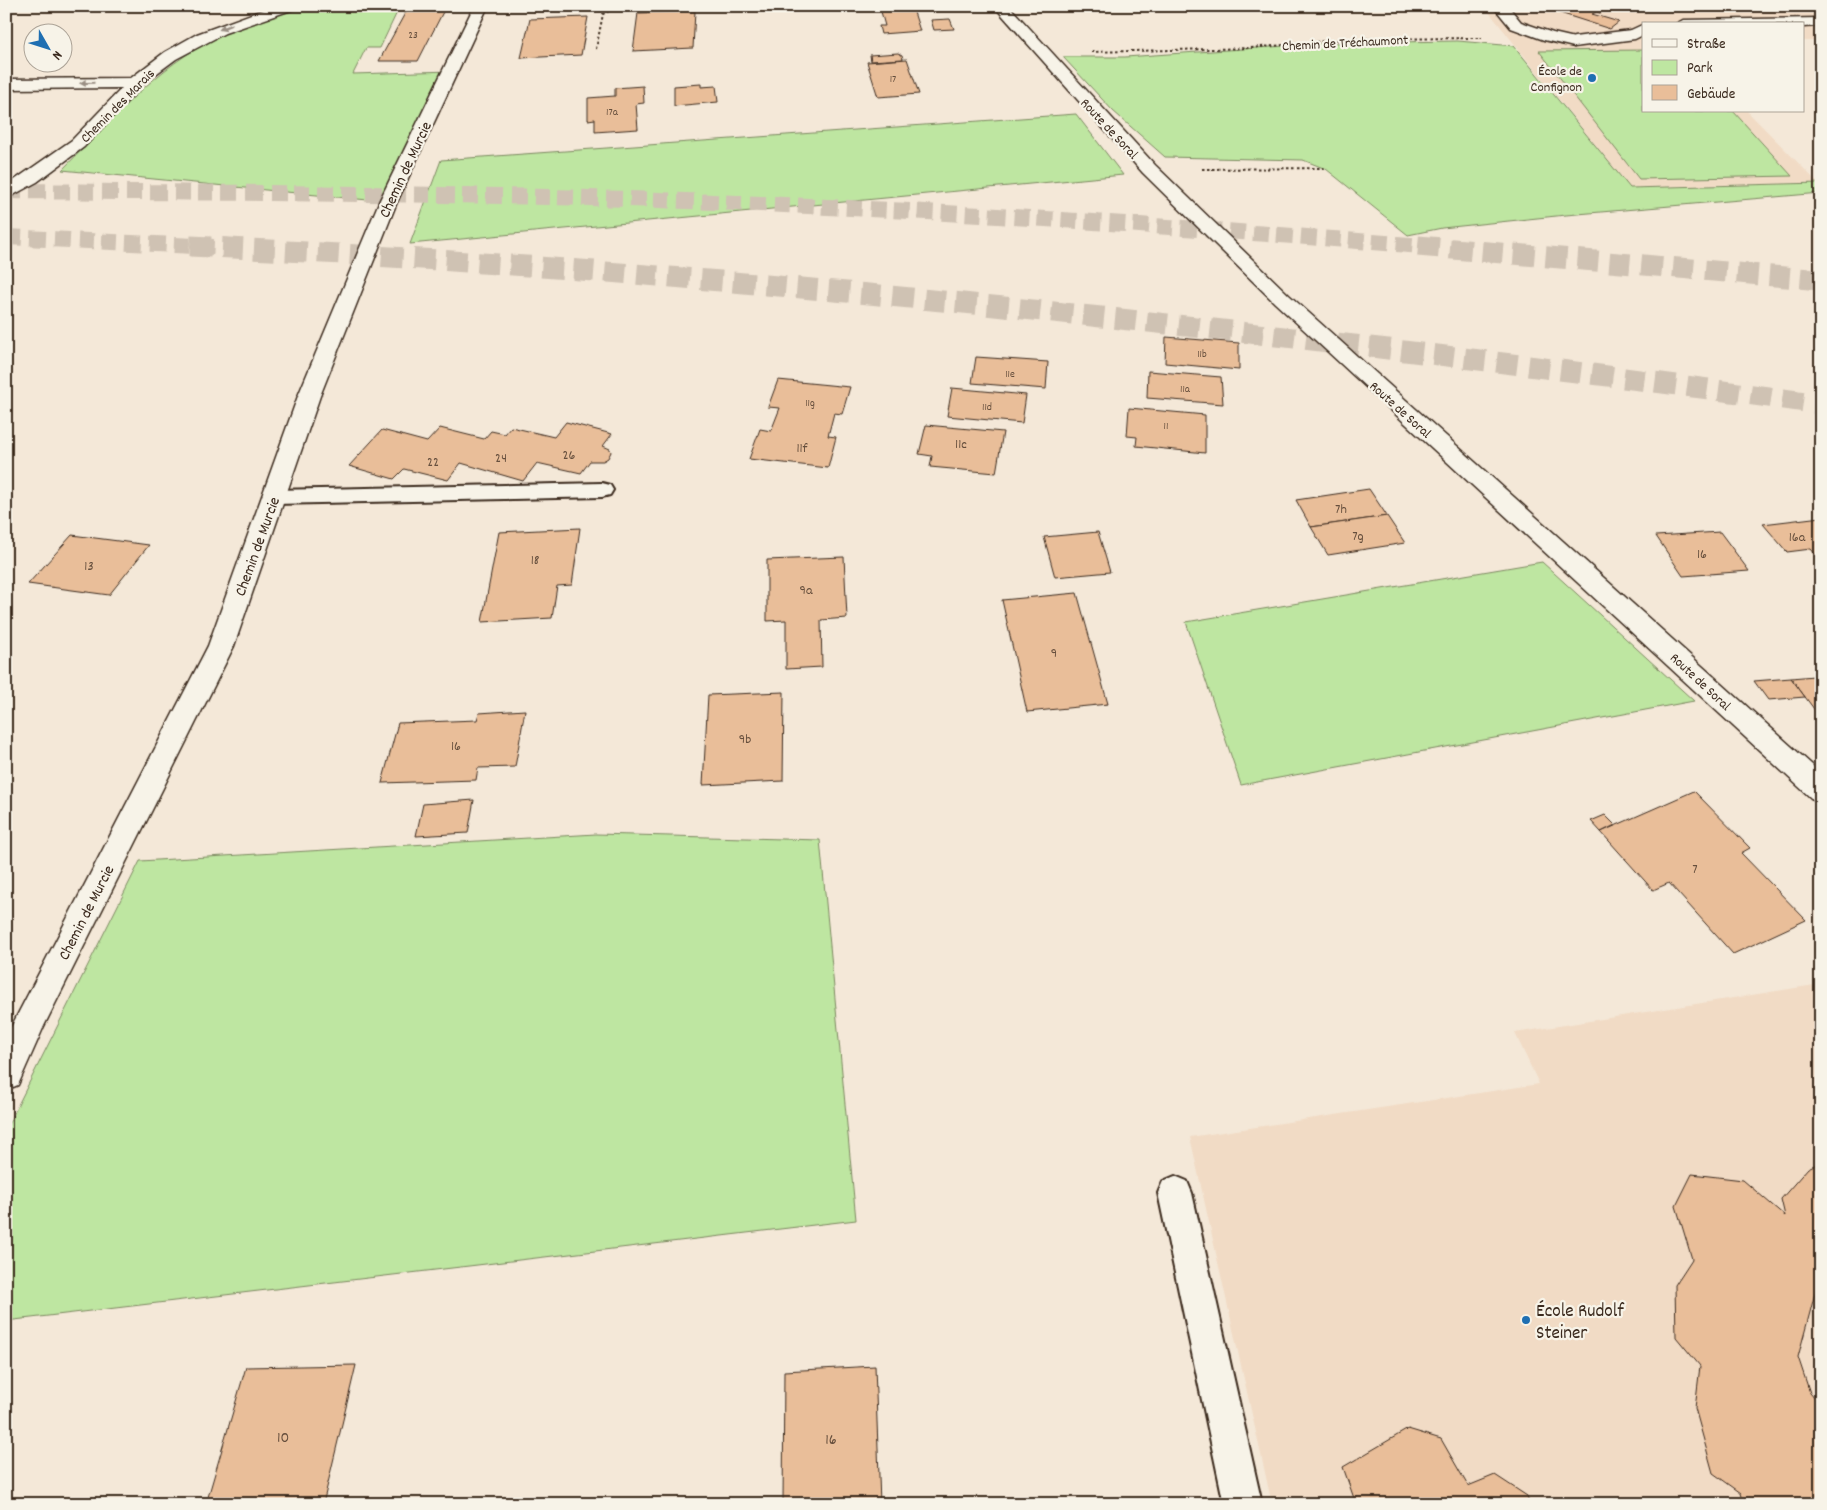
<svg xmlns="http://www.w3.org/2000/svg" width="1827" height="1510" font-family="Dekko,sans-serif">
<rect width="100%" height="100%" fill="#f4e8d8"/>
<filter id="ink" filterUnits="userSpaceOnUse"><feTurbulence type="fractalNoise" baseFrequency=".02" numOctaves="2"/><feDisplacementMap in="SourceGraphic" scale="10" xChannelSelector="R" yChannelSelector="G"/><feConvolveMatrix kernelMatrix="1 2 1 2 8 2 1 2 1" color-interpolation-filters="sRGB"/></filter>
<g filter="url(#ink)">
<!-- built -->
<g fill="#f1dbc5">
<polygon points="1484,6 1821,6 1821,41 1803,41 1803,24 1643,24 1643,111 1747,111 1818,183 1630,188"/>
<polygon points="1821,984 1821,1504 1272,1504 1190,1137 1539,1084 1515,1033"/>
</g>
<!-- green -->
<g fill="#bee6a1" stroke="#7c8860">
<path d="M307 6H400L380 48H366L353 74 451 71 388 202 62 170C106 125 149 75 204 44 236 26 272 16 307 6Z"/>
<polygon points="1458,41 1514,46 1630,188 1821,183 1821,193 1566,215 1442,228 1408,235 1326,169 1303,160 1165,157 1113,111 1063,57 1125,57 1329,43"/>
<polygon points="1643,50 1643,111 1733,111 1792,176 1639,179 1539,51"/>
<polygon points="1076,114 1123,175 410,244 441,160"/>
<polygon points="1542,562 1694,701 1241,785 1186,622"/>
<polygon points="596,834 820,840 856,1220 6,1321 6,1129 140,861"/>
</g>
<!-- building -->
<g fill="#e9be99" stroke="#3b2a1e">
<polygon points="409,6 446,6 418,61 379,61"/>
<polygon points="912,6 920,31 881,34 879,26 885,26 880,8"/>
<polygon points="1538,6 1578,6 1596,12 1592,14 1619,22 1610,29"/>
<polygon points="1578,6 1610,6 1600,13"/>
<polygon points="695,11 693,48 633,51 638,13"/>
<polygon points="588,17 581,55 521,58 530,19"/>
<polygon points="950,19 954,29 934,30 931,20"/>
<polygon points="898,53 902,55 903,59 871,61 870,55"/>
<polygon points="907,59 919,94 878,97 867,62"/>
<polygon points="701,84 701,87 716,86 718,102 674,106 674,86"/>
<polygon points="643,86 644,103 636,104 638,129 595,132 595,119 588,120 588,98 615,96 615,88"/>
<polygon points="1166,337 1239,343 1239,370 1165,363"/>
<polygon points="976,357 1048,362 1046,389 972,383"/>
<polygon points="1148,371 1221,377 1223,404 1147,398"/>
<polygon points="778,380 850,387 842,414 834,413 828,436 836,437 828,468 749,459 760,429 771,431 780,408 768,407"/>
<polygon points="952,388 1026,395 1022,423 947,416"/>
<polygon points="1129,408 1205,415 1205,453 1136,446 1137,437 1127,436"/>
<polygon points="566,422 612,434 603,446 610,449 611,452 608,458 603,461 590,461 581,473 537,463 523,481 461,463 448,480 404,469 394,479 349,466 382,430 427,442 440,428 484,439 491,431 505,434 511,427 554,437"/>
<polygon points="926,425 1003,432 996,473 930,467 932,456 919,454"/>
<polygon points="1369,489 1387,516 1311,527 1296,500"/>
<polygon points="1387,516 1405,543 1328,555 1311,527"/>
<polygon points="1821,517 1821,561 1811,549 1787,552 1763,524"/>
<polygon points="580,528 572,585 557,586 552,618 482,622 499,532"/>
<polygon points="1098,532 1110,572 1055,577 1044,537"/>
<polygon points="1720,532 1749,571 1683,576 1656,536"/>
<polygon points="72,535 149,545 109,595 28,584"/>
<polygon points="844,557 847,618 821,620 822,667 786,669 786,620 767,621 767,560"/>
<polygon points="1077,593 1108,704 1027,712 1002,600"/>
<polygon points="1814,676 1821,684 1821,712 1817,713 1791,678"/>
<polygon points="1791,678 1805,697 1768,700 1754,681"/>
<polygon points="784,692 783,781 703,785 708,695"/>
<polygon points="525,710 515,767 478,768 476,780 382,783 398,723 477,720 479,713"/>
<polygon points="1694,791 1750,848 1741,853 1806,920 1733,954 1669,883 1653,890 1601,832"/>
<polygon points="474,800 468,833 416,836 423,804"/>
<polygon points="1605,815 1615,825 1601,832 1591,821"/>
<polygon points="1821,1162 1821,1271 1798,1357 1810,1393 1821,1406 1821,1504 1744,1504 1741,1493 1713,1473 1695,1408 1700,1366 1676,1337 1675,1285 1692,1259 1676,1206 1692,1174 1743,1180 1785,1216 1781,1199 1808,1168"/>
<polygon points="356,1365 323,1504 206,1504 246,1367"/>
<polygon points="875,1366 880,1504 783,1504 784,1371"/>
<polygon points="1408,1429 1441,1439 1468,1486 1495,1475 1527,1496 1530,1504 1356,1504 1343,1467"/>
</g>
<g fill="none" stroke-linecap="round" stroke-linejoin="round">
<!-- motorway-tunnel-far1 -->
<g stroke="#cfc2b3" stroke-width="16" stroke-dasharray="16 8" stroke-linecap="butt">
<path d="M6 191C224 193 442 193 659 200 918 209 1176 226 1434 247"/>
<polyline points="6,237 216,247"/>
</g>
<!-- motorway-tunnel -->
<g stroke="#cfc2b3" stroke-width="21" stroke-dasharray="21 11" stroke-linecap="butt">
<path d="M190 246C736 272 1280 331 1821 404"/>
<polyline points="1418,246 1821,280"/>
</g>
<defs>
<g id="service">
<polygon points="602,483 610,485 613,490 610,495 602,497 274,504 266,502 263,497 266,492 274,490"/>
<polygon points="1175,1176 1187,1181 1192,1193 1262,1504 1224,1504 1158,1193 1163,1181"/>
</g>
<polygon id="pedestrian" points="1493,6 1508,6 1521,22 1553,33 1579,39 1582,42 1574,47 1544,40 1511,28"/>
<g id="minor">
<polygon points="273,6 296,6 294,9 225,33 176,59 145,82 84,147 37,182 6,199 6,186 72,140 122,88 6,89 6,79 131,78 165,52 197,34"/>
<polygon points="474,6 488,6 397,202 320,396 234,646 44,1026 18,1085 6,1090 6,1037 208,646 298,396 379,202"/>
<polygon points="1821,18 1821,26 1803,27 1803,24 1676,24 1683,20"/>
<polygon points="1644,24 1643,35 1635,39 1574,47 1566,42 1574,37 1631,30"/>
</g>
<polygon id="tertiary" points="994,6 1009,6 1155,165 1289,295 1821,773 1821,802 1811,798 1275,303 1143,173"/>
</defs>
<!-- service casing -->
<use href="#service" stroke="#3b2a1e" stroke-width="4"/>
<!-- pedestrian casing -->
<use href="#pedestrian" stroke="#3b2a1e" stroke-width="3"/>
<!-- minor casing -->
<use href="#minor" stroke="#3b2a1e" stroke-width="3"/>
<!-- tertiary casing -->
<use href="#tertiary" stroke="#3b2a1e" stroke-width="3"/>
<!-- path -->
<g stroke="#3b2a1e" stroke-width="2" stroke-dasharray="2.5 2.5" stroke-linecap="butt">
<polyline points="596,49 603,14 613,9 664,7"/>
<polyline points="1091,52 1251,48 1348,39 1482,38"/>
<polyline points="1202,169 1326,168"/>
</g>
<!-- service -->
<use href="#service" fill="#f7f3e8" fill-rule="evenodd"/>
<!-- pedestrian -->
<use href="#pedestrian" fill="#f7f3e8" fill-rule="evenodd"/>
<!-- minor -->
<use href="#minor" fill="#f7f3e8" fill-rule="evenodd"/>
<!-- tertiary -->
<use href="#tertiary" fill="#f7f3e8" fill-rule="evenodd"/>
</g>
<!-- one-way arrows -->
<defs><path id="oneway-solid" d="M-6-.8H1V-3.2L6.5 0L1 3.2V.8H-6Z" transform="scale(1.25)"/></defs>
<g fill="#998e83">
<use href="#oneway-solid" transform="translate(226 27) rotate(158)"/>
<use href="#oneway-solid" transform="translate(87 83) rotate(179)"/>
</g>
</g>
<!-- markers -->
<g fill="#1f6fb2" stroke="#f7f3e8" stroke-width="2">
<circle cx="1592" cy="78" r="5"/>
<circle cx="1526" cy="1320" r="5"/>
</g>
<g text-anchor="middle" stroke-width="4.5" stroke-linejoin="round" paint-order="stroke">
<!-- far-number labels -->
<g font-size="11" fill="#664f3d">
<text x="413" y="38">23</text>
<text x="893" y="82">17</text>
<text x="612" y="115">17a</text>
<text x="1202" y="357">11b</text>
<text x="1010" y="377">11e</text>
<text x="1185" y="392">11a</text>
<text x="810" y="406">11g</text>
<text x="987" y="410">11d</text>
<text x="1166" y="429">11</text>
</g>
<!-- far-street labels -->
<g font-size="14" fill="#3b2a1e" stroke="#f7f3e8">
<text transform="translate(1345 42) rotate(-3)" y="5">Chemin de Tréchaumont</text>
<text transform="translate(117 105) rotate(-45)" y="5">Chemin des Marais</text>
<text transform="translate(1110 128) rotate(47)" y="5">Route de Soral</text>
<text transform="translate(1401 409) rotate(42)" y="5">Route de Soral</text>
<text transform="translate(1701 681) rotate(43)" y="5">Route de Soral</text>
</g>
<!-- far-poi labels -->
<g font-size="14" fill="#3b2a1e" stroke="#f7f3e8" text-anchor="end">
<text x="1582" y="75">École de<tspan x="1582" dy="16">Confignon</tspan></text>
</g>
<!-- number labels -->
<g font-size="14" fill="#664f3d">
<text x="961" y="448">11c</text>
<text x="802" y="452">11f</text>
<text x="569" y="459">26</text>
<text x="501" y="462">24</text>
<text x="433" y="466">22</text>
<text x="1341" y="513">7h</text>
<text x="1358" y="540">7g</text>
<text x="1797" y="541">16a</text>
<text x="1702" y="558">16</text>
<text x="535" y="564">18</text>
<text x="89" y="570">13</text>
<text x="806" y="594">9a</text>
<text x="1054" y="657">9</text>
<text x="745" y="743">9b</text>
<text x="456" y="750">16</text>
<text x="1695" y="873">7</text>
</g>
<!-- street labels -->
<g font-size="16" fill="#3b2a1e" stroke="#f7f3e8">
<text transform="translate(404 169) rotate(-65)" y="6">Chemin de Murcie</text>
<text transform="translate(256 546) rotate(-70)" y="6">Chemin de Murcie</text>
<text transform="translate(85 912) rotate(-63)" y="6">Chemin de Murcie</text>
</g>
<!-- near-number labels -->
<g font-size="16" fill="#664f3d">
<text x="283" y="1442">10</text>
<text x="831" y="1444">16</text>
</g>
<!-- near-poi labels -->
<g font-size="19" fill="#3b2a1e" stroke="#f7f3e8" text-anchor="start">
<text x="1536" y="1316">École Rudolf<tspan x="1536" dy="22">Steiner</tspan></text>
</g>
</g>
<!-- margin -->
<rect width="1827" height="1510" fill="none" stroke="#f7f3e8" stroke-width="25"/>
<rect x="12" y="12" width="1802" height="1485" fill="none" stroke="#3b2a1e" stroke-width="2" filter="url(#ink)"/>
<!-- legend -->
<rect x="1642" y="22" width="162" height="90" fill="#f7f3e8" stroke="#aca397"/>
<rect x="1652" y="39" width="25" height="8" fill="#f7f3e8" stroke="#aca397"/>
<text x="1687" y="48" font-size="15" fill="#3b2a1e">Straße</text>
<rect x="1652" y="60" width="25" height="15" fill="#bee6a1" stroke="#aca397"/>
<text x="1687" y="72" font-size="15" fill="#3b2a1e">Park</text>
<rect x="1652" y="85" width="25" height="15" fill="#e9be99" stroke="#aca397"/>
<text x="1687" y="98" font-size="15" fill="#3b2a1e">Gebäude</text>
<!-- north arrow -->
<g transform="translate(48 48) rotate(129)"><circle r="24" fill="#f7f3e8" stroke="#aca397"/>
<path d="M0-4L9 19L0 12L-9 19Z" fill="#1f6fb2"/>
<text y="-8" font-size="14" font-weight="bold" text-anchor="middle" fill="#3b2a1e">N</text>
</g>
</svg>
